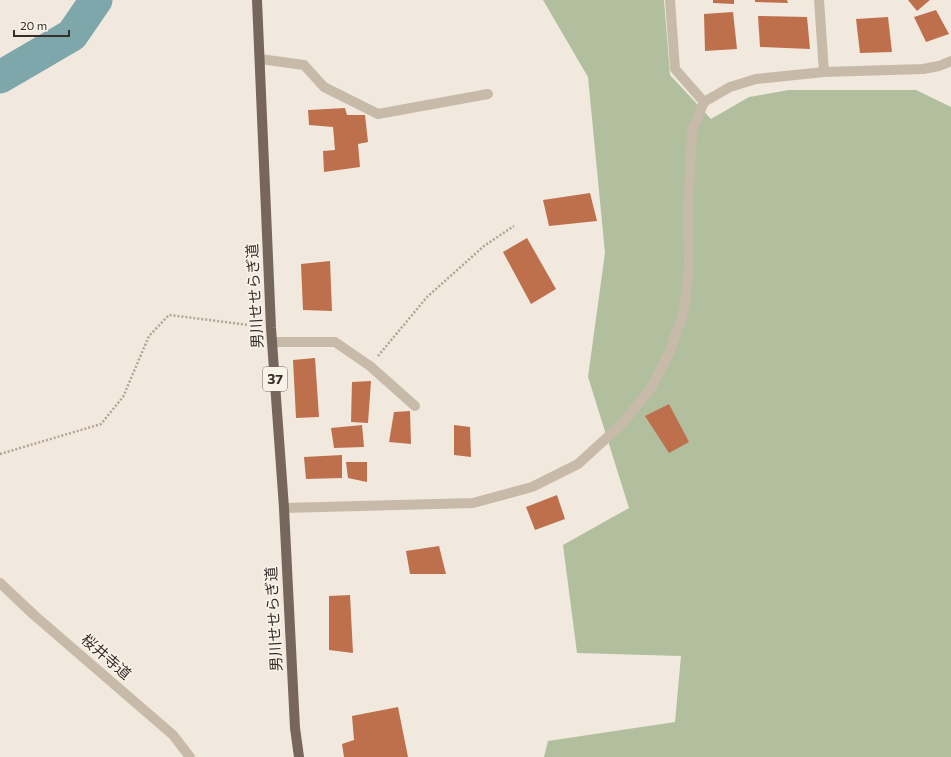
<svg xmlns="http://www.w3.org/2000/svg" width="951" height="757" font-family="Commissioner,'Noto Sans JP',sans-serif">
<rect width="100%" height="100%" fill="#f1e9dd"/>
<!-- green -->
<polygon fill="#b1bf9e" points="543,0 664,0 670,75 711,119 749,97 789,90 916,90 951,107 951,757 544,757 548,741 675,722 681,656 577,653 563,545 629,508 588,377 605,253 588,77"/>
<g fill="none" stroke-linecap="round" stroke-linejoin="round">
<!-- river -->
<polyline stroke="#7ea7ac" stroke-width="33" points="0,77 72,35 96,0"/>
</g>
<!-- building -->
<g fill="#be704d">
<polygon points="713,0 734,0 734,4 713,3"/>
<polygon points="755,0 787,0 788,3 755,2"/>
<polygon points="908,0 930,0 917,11"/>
<polygon points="936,10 949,34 926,42 914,17"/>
<polygon points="733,12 737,49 705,51 704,14"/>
<polygon points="758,16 807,17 810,49 760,47"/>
<polygon points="888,17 892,52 860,53 856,19"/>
<polygon points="345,108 347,115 365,115 368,142 358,144 360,167 324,172 323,151 335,150 333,127 309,125 308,110"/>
<polygon points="590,193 597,221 549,226 543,200"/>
<polygon points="527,238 556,289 531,304 503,252"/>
<polygon points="330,261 332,311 303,310 301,264"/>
<polygon points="315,358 319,417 296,418 293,360"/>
<polygon points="371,381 368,423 351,422 352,382"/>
<polygon points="669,404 689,442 669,453 645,416"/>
<polygon points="410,411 411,444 389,442 394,412"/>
<polygon points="362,425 364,447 334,448 331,428"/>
<polygon points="454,425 470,427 471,457 454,455"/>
<polygon points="342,455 342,478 306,479 304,457"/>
<polygon points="346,462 367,462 367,482 348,478"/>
<polygon points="557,495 565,519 535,530 526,507"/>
<polygon points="439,546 446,574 410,574 406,551"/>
<polygon points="350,595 353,653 329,650 329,596"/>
<polygon points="398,707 408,757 344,757 342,744 354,740 352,716"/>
</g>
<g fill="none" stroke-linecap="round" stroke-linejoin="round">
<!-- path -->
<g stroke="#b4a494" stroke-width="2.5" stroke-dasharray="2 2" stroke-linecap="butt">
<polyline points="378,356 427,297 484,246 514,226"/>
<polyline points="0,454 101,424 123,397 149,336 169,315 257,326"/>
</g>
<!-- service -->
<g stroke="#c8baa9" stroke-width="10">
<polyline points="260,59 304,65 324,87 378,114 488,94"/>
<polyline points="273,342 335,342 370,366 415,406"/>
</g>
<!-- minor -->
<g stroke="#c8baa9" stroke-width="10">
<polyline points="670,0 675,69 704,102"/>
<polyline points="819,0 824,72"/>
<polyline points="0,583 34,615 173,735 190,757"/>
</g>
<!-- tertiary -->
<polyline stroke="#c8baa9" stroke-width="10" points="284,508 473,503 532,487 578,464 623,423 651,388 669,353 684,311 689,267 688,213 692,131 704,102 730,87 756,79 824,72 923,69 939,66 951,61"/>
<!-- primary -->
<polyline stroke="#77665b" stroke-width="10" points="257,0 271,328 284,508 295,728 299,757"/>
</g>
<g text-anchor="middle" stroke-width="3.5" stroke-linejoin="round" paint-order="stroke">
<!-- shield labels -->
<rect fill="#f9f2e9" stroke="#706963" stroke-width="1" x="263" y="367" width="24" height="24" rx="3"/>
<g font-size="14" font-weight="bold" fill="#362e29">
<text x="275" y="384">37</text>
</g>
<!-- street labels -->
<g font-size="15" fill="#362e29" stroke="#f9f2e9">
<text transform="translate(255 296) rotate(-93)" y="5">男川せせらぎ道</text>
<text transform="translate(274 619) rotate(-93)" y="5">男川せせらぎ道</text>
<text transform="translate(106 657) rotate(41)" y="5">桜井寺道</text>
</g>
</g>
<!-- scale -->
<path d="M14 30v6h55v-6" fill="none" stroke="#362e29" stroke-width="2"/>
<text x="20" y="30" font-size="12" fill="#362e29" stroke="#f9f2e9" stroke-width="3" paint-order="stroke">20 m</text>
</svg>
